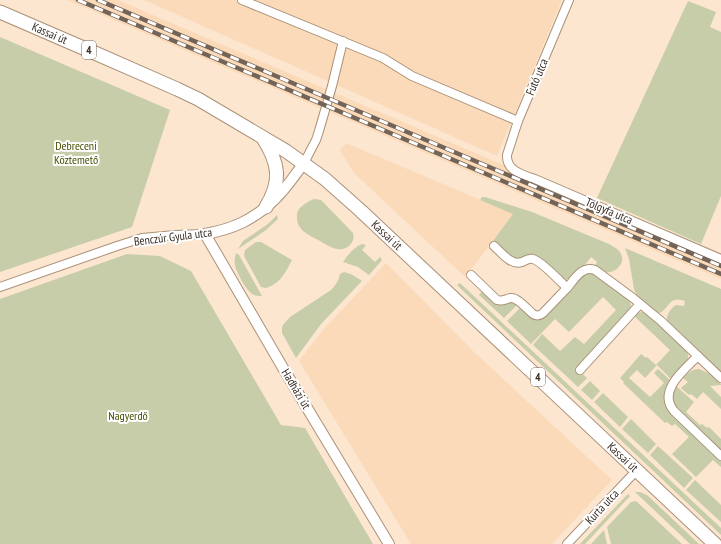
<svg xmlns="http://www.w3.org/2000/svg" width="721" height="544" font-family="'PT Sans Narrow',sans-serif">
<rect width="100%" height="100%" fill="#fce6d0"/>
<!-- built -->
<g fill="#fbdab9">
<polygon points="67,0 118,0 721,258 721,279"/>
<polygon points="144,0 562,0 497,156"/>
<polygon points="346,143 514,214 465,277 354,173 340,150"/>
<polygon points="386,263 473,351 612,480 552,544 411,544 299,361 324,329"/>
</g>
<!-- green -->
<g fill="#c7cda9">
<polygon points="688,1 716,12 710,27 721,32 721,196 701,244 597,198"/>
<polygon points="0,37 170,110 132,227 0,272"/>
<path d="M482 197H485L532 212 609 244C614 247 619 249 621 254 626 263 615 274 606 272 601 271 598 268 595 266L597 262 591 257C586 264 576 276 569 279 566 280 565 280 562 279L541 260H520L512 259 493 241 513 214 480 200Z"/>
<path d="M315 199 321 200 324 203 353 233C356 243 346 251 337 249 331 248 325 244 320 241 311 236 297 231 297 218 297 215 297 212 299 209 303 205 309 200 315 199Z"/>
<polygon points="277,215 278,219 266,230 238,249 243,241 268,224"/>
<path d="M256 242H261L292 260C285 273 281 283 266 288L261 287 244 256 245 250Z"/>
<path d="M362 244 366 245 362 250 375 262 380 257 382 260 369 275 358 267 343 262C347 256 354 247 362 244Z"/>
<path d="M625 248 721 289V372L667 321C666 315 671 308 676 305L684 306 685 301C668 296 670 307 660 313L657 312 637 296 634 289 629 259Z"/>
<path d="M236 253 239 255 262 296C258 296 255 296 252 294 246 290 237 273 235 266 234 261 235 257 236 253Z"/>
<polygon points="127,254 160,256 191,271 281,425 305,428 373,544 0,544 0,299"/>
<path d="M344 272 351 274 362 281 321 324 296 358 282 333V328L283 325 290 317 331 290C335 286 339 280 340 274Z"/>
<polygon points="585,273 594,273 628,298 631,305 631,310 577,369 587,378 578,387 533,345 542,334 560,351 575,337 584,344 616,310 603,297 569,332 555,319 531,344 507,321 521,307 532,317"/>
<polygon points="460,283 721,528 721,535 460,288 457,285"/>
<polygon points="483,290 495,301 510,300 518,304 504,318 479,295"/>
<path d="M642 312 646 314 685 350C687 352 689 355 688 359 687 364 675 374 671 379L657 365 645 378 637 370 629 378 650 397 664 383 654 373 658 369 670 380C662 391 662 403 671 414L721 461V467L713 460 696 477 672 454 689 437 675 424 672 426 667 422 665 423 623 383 624 382 620 378 641 354 646 358 647 357 656 365 670 350 634 316 638 313Z"/>
<path d="M699 369 708 373 721 384V385L710 386 721 397V409L703 392 697 399 691 394 689 395 681 388 688 382 683 378C688 373 692 369 699 369Z"/>
<polygon points="590,381 600,391 592,400 581,390"/>
<path d="M676 386 694 402 686 412 700 425 702 424 707 428 709 427 721 439V450L677 408C671 399 671 395 676 386Z"/>
<polygon points="603,393 628,417 620,427 594,402"/>
<polygon points="631,419 656,444 648,453 622,429"/>
<polygon points="658,446 693,478 684,488 650,455"/>
<polygon points="695,480 721,505 721,522 686,490"/>
<polygon points="635,492 640,492 647,495 699,544 690,544"/>
<polygon points="628,494 630,496 585,544 580,544"/>
<polygon points="636,501 682,544 611,544 607,527 631,502"/>
<polygon points="604,530 607,544 591,544"/>
</g>
<g fill="none" stroke-linecap="round" stroke-linejoin="round">
<defs>
<g id="minor">
<polyline points="242,0 383,58 412,76 518,121"/>
<path d="M569 0 518 121 507 155C506 171 523 175 535 179L721 259"/>
<polyline points="304,163 316,140 319,131 332,86 343,41"/>
<path d="M494 246C501 252 511 266 522 262 526 260 529 258 533 259 541 261 560 281 567 288 574 280 582 265 595 270L633 298 661 321 721 378"/>
<path d="M471 275 497 300C503 302 505 299 511 298 517 297 528 310 533 314 536 316 540 316 543 313L567 288"/>
<polyline points="0,287 117,246 142,238 175,235 205,234"/>
<path d="M698 356C684 370 657 391 674 411L721 456"/>
<polyline points="580,370 640,304"/>
<polyline points="567,544 637,470"/>
</g>
<path id="tertiary" d="M304 163C294 176 286 189 274 200 253 220 233 229 205 234L283 368 389 544"/>
<g id="primary">
<path id="s1" d="M0 12 88 50 177 89 198 99 286 151 325 179 361 211 715 544"/>
<path d="M263 138C279 163 282 181 266 207"/>
</g>
</defs>
<!-- minor casing -->
<use href="#minor" stroke="#aa9178" stroke-width="10"/>
<!-- tertiary casing -->
<use href="#tertiary" stroke="#aa9178" stroke-width="12"/>
<!-- primary casing -->
<use href="#primary" stroke="#aa9178" stroke-width="15"/>
<!-- minor -->
<use href="#minor" stroke="#fff" stroke-width="8"/>
<!-- tertiary -->
<use href="#tertiary" stroke="#fff" stroke-width="10"/>
<!-- primary -->
<use href="#primary" stroke="#fff" stroke-width="13"/>
<defs>
<g id="rail">
<polyline points="78,0 721,274"/>
<polyline points="98,0 721,266"/>
</g>
</defs>
<!-- rail casing -->
<use href="#rail" stroke="#736457" stroke-width="4.5"/>
<!-- rail -->
<use href="#rail" stroke="#fff" stroke-width="3" stroke-dasharray="9" stroke-linecap="butt"/>
</g>
<g text-anchor="middle" stroke-width="4" stroke-linejoin="round" paint-order="stroke">
<!-- shield labels -->
<g fill="#fff" stroke="#746c65" stroke-width="1">
<rect x="82" y="41" width="14" height="18" rx="3"/>
<rect x="531" y="368" width="14" height="18" rx="3"/>
</g>
<g font-size="11" font-weight="bold" fill="#382d23">
<text x="89" y="54">4</text>
<text x="538" y="381">4</text>
</g>
<!-- street labels -->
<g font-size="12" fill="#382d23" stroke="#fff">
<text dy="4" stroke="none"><textPath href="#s1" startOffset="54">Kassai út</textPath></text>
<text transform="translate(537 77) rotate(-67)" y="4">Futó utca</text>
<text transform="translate(609 211) rotate(23)" y="4">Tölgyfa utca</text>
<text dy="4" stroke="none"><textPath href="#s1" startOffset="450">Kassai út</textPath></text>
<text transform="translate(173 237) rotate(-7)" y="4">Benczúr Gyula utca</text>
<text transform="translate(296 389) rotate(59)" y="4">Hadházi út</text>
<text dy="4" stroke="none"><textPath href="#s1" startOffset="774">Kassai út</textPath></text>
<text transform="translate(602 507) rotate(-47)" y="4">Kurta utca</text>
</g>
<!-- park labels -->
<g font-size="12" fill="#484e01" stroke="#fff">
<text x="76" y="150">Debreceni<tspan x="76" dy="14">Köztemető</tspan></text>
<text x="128" y="420">Nagyerdő</text>
</g>
</g>
</svg>
